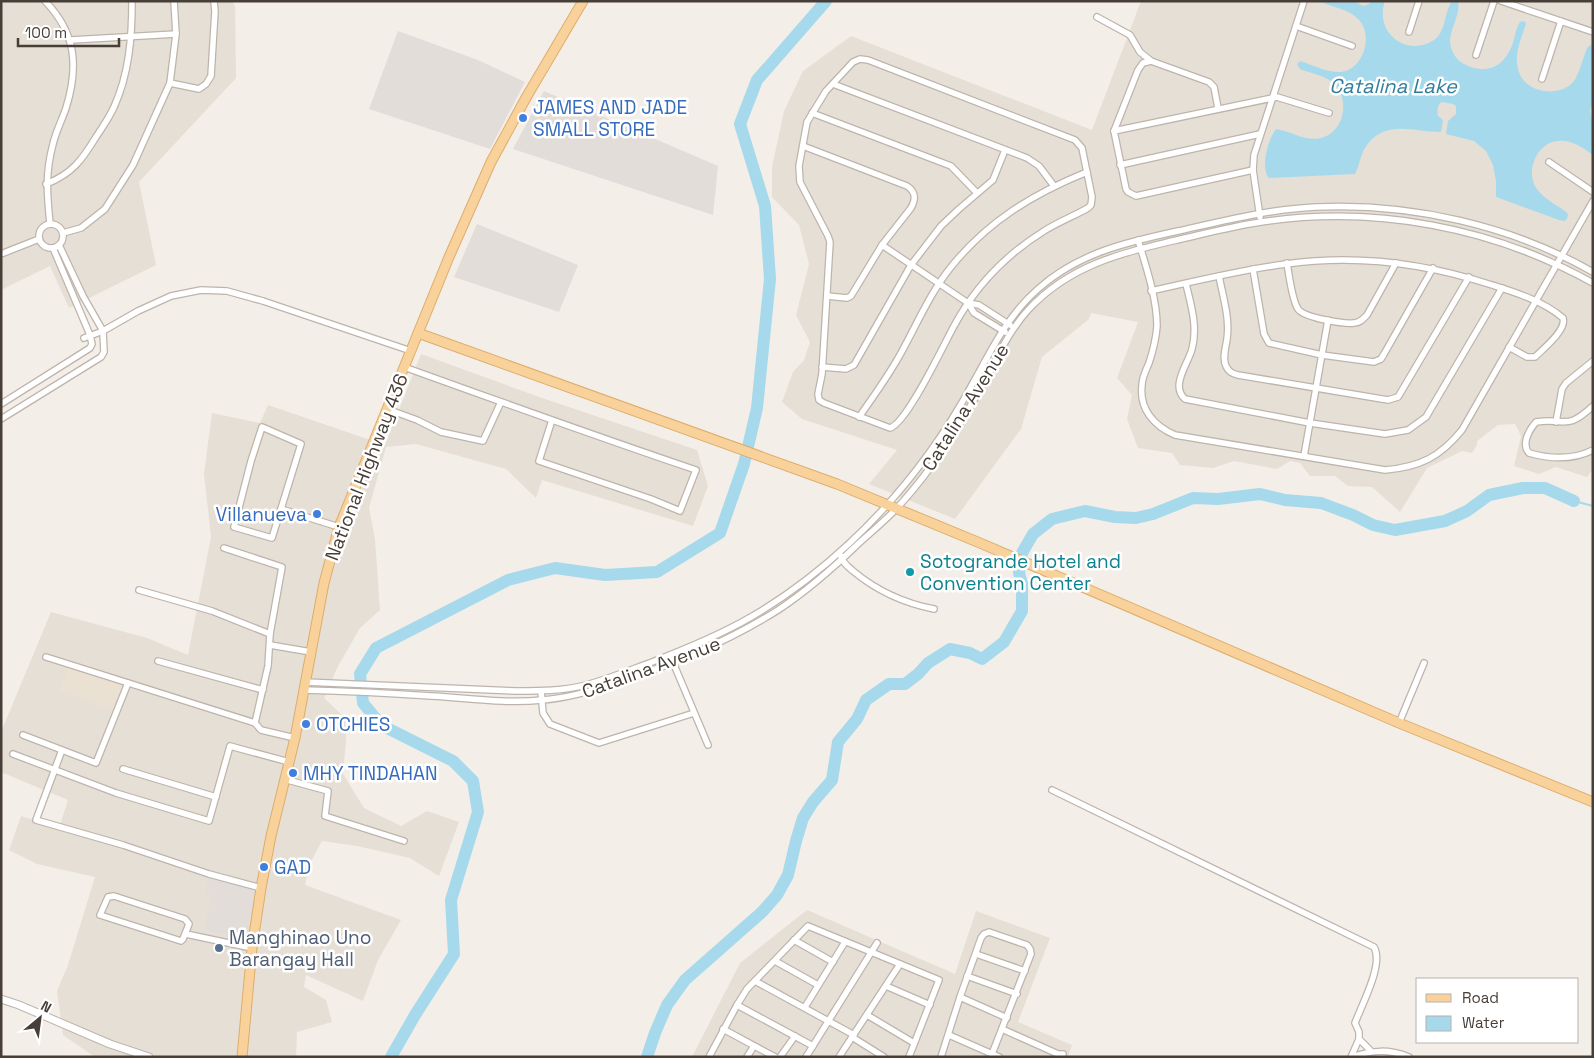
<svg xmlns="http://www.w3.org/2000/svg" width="1594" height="1058" font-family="'Space Grotesk',sans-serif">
<rect width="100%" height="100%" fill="#f3eee8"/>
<!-- residential -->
<g fill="#e6dfd6">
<polygon points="1,1 232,1 235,6 236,78 139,182 156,265 69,308 50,266 1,290"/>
<polygon points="1141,1 1593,1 1593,469 1587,477 1556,467 1539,474 1514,466 1521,436 1515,424 1498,425 1477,441 1477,445 1472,453 1462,451 1427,468 1400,512 1372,487 1348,486 1335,476 1310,476 1300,463 1290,461 1277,469 1234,461 1213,468 1180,465 1172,453 1138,448 1127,419 1132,395 1117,378 1138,322 1091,313 1089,319 1042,357 1021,429 955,519 869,484 897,450 802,419 782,402 793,372 804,360 810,342 796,315 809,264 799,225 772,197 772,167 784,111 803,71 851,36 1092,130"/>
<polygon points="421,354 542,398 697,450 708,486 693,526 542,480 536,498 506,469 416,444 386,447 369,508 375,539 380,610 360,628 337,668 324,698 345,718 346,740 343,774 364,808 401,826 427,811 459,822 439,876 410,858 357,846 322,841 310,863 305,885 401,920 378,960 363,1001 306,975 304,987 326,1000 332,1022 297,1032 296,1057 95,1057 63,1035 57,991 68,965 95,877 37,864 9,850 21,816 59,828 68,800 1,772 1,732 51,612 147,638 188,655 211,537 204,474 212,413 260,423 268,405 385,445"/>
<polygon points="807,910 955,974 976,911 1050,938 1018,1022 1072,1045 1068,1057 692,1057 740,963"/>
</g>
<!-- industrial -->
<g fill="#e2ddd9">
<polygon points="398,31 478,60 525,82 490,149 369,109"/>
<polygon points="544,91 718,166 713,215 513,149"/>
<polygon points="477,224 578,265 559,312 454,277"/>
<polygon points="208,876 256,887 248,940 204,930 211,895 205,893"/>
</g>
<!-- education -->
<polygon fill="#ebe1d2" points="69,666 124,685 116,711 60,691"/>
<!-- water -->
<path fill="#a7d9ec" d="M1319 1H1354L1363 6 1369 4 1372 1H1385C1374 32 1406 58 1434 40 1446 32 1444 13 1452 1H1458C1461 14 1450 28 1450 42 1451 51 1456 60 1464 64 1485 75 1502 68 1511 48 1515 39 1515 30 1520 22L1524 21 1526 24C1521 39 1514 54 1518 69 1523 93 1559 99 1574 81 1580 72 1583 58 1587 48L1590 45 1593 46V102L1590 111 1593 125V155C1582 147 1571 139 1557 141 1538 143 1526 169 1535 186 1541 197 1555 204 1565 211L1568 214 1567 219 1564 221 1559 220 1496 197V181L1493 165 1486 151 1474 141 1446 134 1448 121 1456 114V106L1453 104 1442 102C1437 105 1437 111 1438 116L1443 120 1441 132C1414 132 1386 119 1367 145 1360 154 1360 165 1355 174L1269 178C1260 169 1268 139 1276 129 1291 131 1305 142 1321 138 1345 132 1351 97 1332 82 1323 75 1310 73 1300 69L1297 64 1300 61 1303 62C1315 66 1329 73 1341 72 1364 69 1374 34 1358 19 1349 9 1331 7 1319 1Z"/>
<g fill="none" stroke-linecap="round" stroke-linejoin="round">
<!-- stream -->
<polyline stroke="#a7d9ec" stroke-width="2" points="1574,501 1593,506"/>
<!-- river -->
<g stroke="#a7d9ec" stroke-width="12">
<polyline points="391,1057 415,1015 454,954 451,900 478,812 473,781 453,761 381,725 363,703 360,674 376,648 508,580 555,568 605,575 657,572 720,533 744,464 757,408 770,279 765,206 740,124 757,80 826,1"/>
<polyline points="647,1057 655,1033 667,1005 685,980 762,912 777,895 788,875 796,841 803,818 813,802 832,780 838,742 857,719 866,700 889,684 905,684 918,674 928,663 950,649 970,653 982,659 1004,642 1022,611 1022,584 1019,573 1022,553 1033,534 1052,519 1085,511 1115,517 1136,518 1153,514 1193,498 1218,499 1260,494 1285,500 1321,503 1353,515 1373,525 1395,530 1445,521 1467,511 1489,495 1523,488 1545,488 1574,501"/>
</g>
<defs>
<g id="minor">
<path d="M45 1C76 33 79 66 66 108 62 120 56 131 53 144 45 174 47 194 50 224"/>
<polyline points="1501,1 1593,32"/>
<polyline points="1097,17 1130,35 1140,52 1151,61"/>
<polyline points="1296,26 1352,46"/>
<polyline points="1409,32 1419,1"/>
<polyline points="71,40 176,34"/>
<polyline points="1476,55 1494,1"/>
<path d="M860 59 868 60 1075 140 1082 148 1092 197 1091 205 1088 208C1074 216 1058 222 1044 231 1007 254 975 287 954 326 944 344 907 423 890 428L824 403 819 400 818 394 822 374 830 242 828 236 800 182 799 166 807 122 826 91 853 62Z"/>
<polyline points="1542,79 1561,21"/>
<polyline points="170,83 199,89 206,84 211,76 215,11 214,1"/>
<polyline points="833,84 1027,158 1039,166 1054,186"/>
<polyline points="1218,108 1214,87 1209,82 1151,61 1143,63 1138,70 1114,131 1126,189 1128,192 1136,196 1253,170"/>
<polyline points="812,113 951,166 977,193"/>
<polyline points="1114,131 1277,97 1329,113"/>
<path d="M803 146 907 186C916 192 916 199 911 208L882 245 851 296 847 298 827 296"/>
<polyline points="1549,162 1593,192"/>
<polyline points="1120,165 1260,134"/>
<path d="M46 184C72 174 82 160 96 137 102 128 109 118 114 107 129 74 132 38 132 1"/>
<polyline points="1260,217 1253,170 1254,155 1304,1"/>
<circle cx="51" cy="236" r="12"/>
<polyline points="63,233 81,228 105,209 133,165 170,83 176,34 174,1"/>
<path d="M1138 240C1146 266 1157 299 1157 326 1156 339 1153 351 1149 363 1146 370 1142 378 1142 385 1139 409 1154 426 1175 435L1385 470C1420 467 1440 457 1462 430L1593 201"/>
<polyline points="882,245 968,303 979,305 1010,325"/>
<polyline points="1,254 39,239"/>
<path d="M1287 263C1289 275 1292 300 1298 309 1304 318 1344 324 1354 323 1360 323 1363 319 1367 315L1396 263"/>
<polyline points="1253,269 1264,334 1269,343 1322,355 1374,362 1381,359 1384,354 1433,268"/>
<path d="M1219 276C1223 297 1230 318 1227 339 1226 347 1222 358 1226 366 1228 371 1233 374 1238 375L1388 400 1398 397 1401 392 1469 277"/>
<path d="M1186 284C1191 305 1198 327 1192 349 1188 364 1170 386 1185 399L1310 423 1385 434 1408 430 1426 417 1502 288"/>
<path d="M1151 291C1196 281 1240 270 1286 264 1355 254 1425 263 1492 285 1517 293 1543 301 1563 318 1567 330 1543 349 1535 357H1527L1509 347"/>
<polyline points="968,303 974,313 1005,332"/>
<polyline points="84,338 103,331 138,311 171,296 201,290 227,291 263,301 411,351"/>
<path d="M404 367C501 402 598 437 696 470L680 511 651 499 539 461 552 420"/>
<polyline points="822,367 846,369 854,365 911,265 941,226 959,209 993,180 1005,150"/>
<polyline points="1,404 90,348 92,344 90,335 53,248"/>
<path d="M1593 406C1565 432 1566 417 1536 422 1529 430 1521 444 1529 453 1550 459 1573 460 1593 450"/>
<polyline points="387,409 417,420 441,432 483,441 501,402"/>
<path d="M859 417C874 396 889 375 901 353 917 324 930 293 951 267 988 221 1033 194 1087 172"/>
<polyline points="1,419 101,357 104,352 103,331 83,296 59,245"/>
<polyline points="1556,422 1562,389 1566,383 1593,361"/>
<polygon points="262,427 301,444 272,538 234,527 251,461"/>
<polyline points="1304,456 1328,320"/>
<polyline points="281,509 339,527"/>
<polyline points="224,548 282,567 270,634 268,666 255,723"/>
<path d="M841 556C842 563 849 567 853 571 877 591 903 603 934 609"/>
<polyline points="139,590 212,611 270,634"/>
<polyline points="270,645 311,652"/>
<polyline points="46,657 255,723 261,730 295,738"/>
<polyline points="672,660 708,745"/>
<polyline points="158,661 263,690"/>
<path d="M305 682 516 691C539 691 563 691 586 685 608 679 630 670 652 662 686 649 720 635 751 617 820 577 883 517 929 453 945 431 960 407 973 383 992 349 1008 315 1038 289 1078 253 1127 242 1178 231 1223 221 1270 209 1316 207 1412 203 1510 225 1593 272"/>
<path d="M304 690C346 691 388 693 431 696 467 698 506 704 542 700 570 698 596 690 622 681 676 663 729 641 778 610 807 591 833 568 858 544 871 532 885 521 897 508 922 481 944 450 963 418 969 408 976 397 982 386 996 360 1008 332 1028 310 1071 264 1122 253 1181 239 1207 233 1234 226 1261 222 1375 205 1492 227 1593 283"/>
<polyline points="541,691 543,713 550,724 599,743 694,713"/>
<polyline points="1399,723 1424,663"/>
<polyline points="23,735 96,763 128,683"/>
<polyline points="62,750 36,820 123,845 209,874 261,888"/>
<polyline points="13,754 116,793 209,821 230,746 289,762"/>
<polyline points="123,769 216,797"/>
<polyline points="284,779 328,791 325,816 404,841"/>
<path d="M1052 790 1374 947C1384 964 1362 1004 1355 1023L1359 1032V1039L1370 1050"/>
<polygon points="114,896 185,919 189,924 183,939 181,941 100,915 108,897"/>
<polyline points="186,934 252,948"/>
<polyline points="794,940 833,962"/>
<polyline points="976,954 1025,971"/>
<polyline points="775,961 818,985"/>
<polyline points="967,976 1017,994"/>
<polyline points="755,981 854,1035"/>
<polyline points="886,986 930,1005"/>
<polyline points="960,997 1007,1018"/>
<polyline points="737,1005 813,1046"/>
<polyline points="805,1007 845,942"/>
<polyline points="867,1015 914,1043"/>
<polyline points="723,1029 775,1057"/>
<polyline points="1002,1029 1058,1054 1063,1054"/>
<polyline points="949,1035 999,1057"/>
<polyline points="852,1037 884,1057"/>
<polyline points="709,1057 737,1005 747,989 808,926 939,980 909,1057"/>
<polyline points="747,1057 754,1046"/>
<polyline points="780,1057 795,1036"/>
<polyline points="806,1057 877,943"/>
<polyline points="839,1057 900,964"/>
<polyline points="941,1057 960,997 981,938 984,934 989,932 1027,945 1030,949 1031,954 992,1054"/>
<polyline points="1351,1057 1359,1039"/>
<path d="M1352 1057C1372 1050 1389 1049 1409 1057"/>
</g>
<polyline id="tertiary" points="1,999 19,1005 110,1044 149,1057"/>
<g id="primary">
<polyline points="418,333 837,484 980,543 1399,723 1593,802"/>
<polyline points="242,1057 252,948 261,888 271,836 295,738 324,583 339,527 449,257 491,162 527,96 583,1"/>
</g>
</defs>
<!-- minor casing -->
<use href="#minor" stroke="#beb4ab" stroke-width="8"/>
<!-- tertiary casing -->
<use href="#tertiary" stroke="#beb4ab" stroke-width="9"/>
<!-- primary casing -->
<use href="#primary" stroke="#ddad6b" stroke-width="11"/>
<!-- minor -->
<use href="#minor" stroke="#fff" stroke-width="5.5"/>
<!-- tertiary -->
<use href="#tertiary" stroke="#fff" stroke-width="7"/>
<!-- primary -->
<use href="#primary" stroke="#f9d29b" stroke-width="9"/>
</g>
<!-- markers -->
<g fill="#3f7fe0" stroke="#fff" stroke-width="2">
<circle cx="523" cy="118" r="5"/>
<circle cx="317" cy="514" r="5"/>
<circle cx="306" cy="724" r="5"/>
<circle cx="293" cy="773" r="5"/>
<circle cx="264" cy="867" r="5"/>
</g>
<circle fill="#0f9aa8" stroke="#fff" stroke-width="2" cx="910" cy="572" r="5"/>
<circle fill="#5c6f8a" stroke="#fff" stroke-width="2" cx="219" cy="948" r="5"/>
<g text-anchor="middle" stroke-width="5" stroke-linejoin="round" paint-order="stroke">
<!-- shop labels -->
<g font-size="19" fill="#366cbe" stroke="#fff" text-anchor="start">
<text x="533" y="114">JAMES AND JADE<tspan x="533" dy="22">SMALL STORE</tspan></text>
<text x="307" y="521" text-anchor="end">Villanueva</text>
<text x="316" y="731">OTCHIES</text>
<text x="303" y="780">MHY TINDAHAN</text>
<text x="274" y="874">GAD</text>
</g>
<!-- street labels -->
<g font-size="19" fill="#463e37" stroke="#fff">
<text transform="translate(965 407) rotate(-58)" y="7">Catalina Avenue</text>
<text transform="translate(366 467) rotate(-69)" y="7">National Highway 436</text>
<text transform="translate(651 667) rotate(-20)" y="7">Catalina Avenue</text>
</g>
<!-- culture labels -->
<g font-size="19" fill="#0d838f" stroke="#fff" text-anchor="start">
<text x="920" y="568">Sotogrande Hotel and<tspan x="920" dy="22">Convention Center</tspan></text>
</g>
<!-- service labels -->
<g font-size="19" fill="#4e5e75" stroke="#fff" text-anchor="start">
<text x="229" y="944">Manghinao Uno<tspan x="229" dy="22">Barangay Hall</tspan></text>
</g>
<!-- water labels -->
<g font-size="20" font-style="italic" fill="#317d9c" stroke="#fff">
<text x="1393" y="93">Catalina Lake</text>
</g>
</g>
<!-- border -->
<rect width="1594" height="1058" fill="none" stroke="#463e37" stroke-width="5"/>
<!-- legend -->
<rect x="1416" y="978" width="162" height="65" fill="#ffffff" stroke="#b5b2af"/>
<rect x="1426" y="994" width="25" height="8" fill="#f9d29b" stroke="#b5b2af"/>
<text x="1462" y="1003" font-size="15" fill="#463e37">Road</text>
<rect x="1426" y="1016" width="25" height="15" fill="#a7d9ec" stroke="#b5b2af"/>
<text x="1462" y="1028" font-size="15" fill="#463e37">Water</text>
<!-- north arrow -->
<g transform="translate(40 1018) rotate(29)" stroke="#ffffff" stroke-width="4" paint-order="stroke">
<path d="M0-4L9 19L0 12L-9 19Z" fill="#463e37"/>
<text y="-8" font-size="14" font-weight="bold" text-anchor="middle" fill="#463e37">N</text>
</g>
<!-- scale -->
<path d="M18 38v8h101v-8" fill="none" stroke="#463e37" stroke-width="2.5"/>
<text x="25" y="38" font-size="15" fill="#463e37" stroke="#ffffff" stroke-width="4" paint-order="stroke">100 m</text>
</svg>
